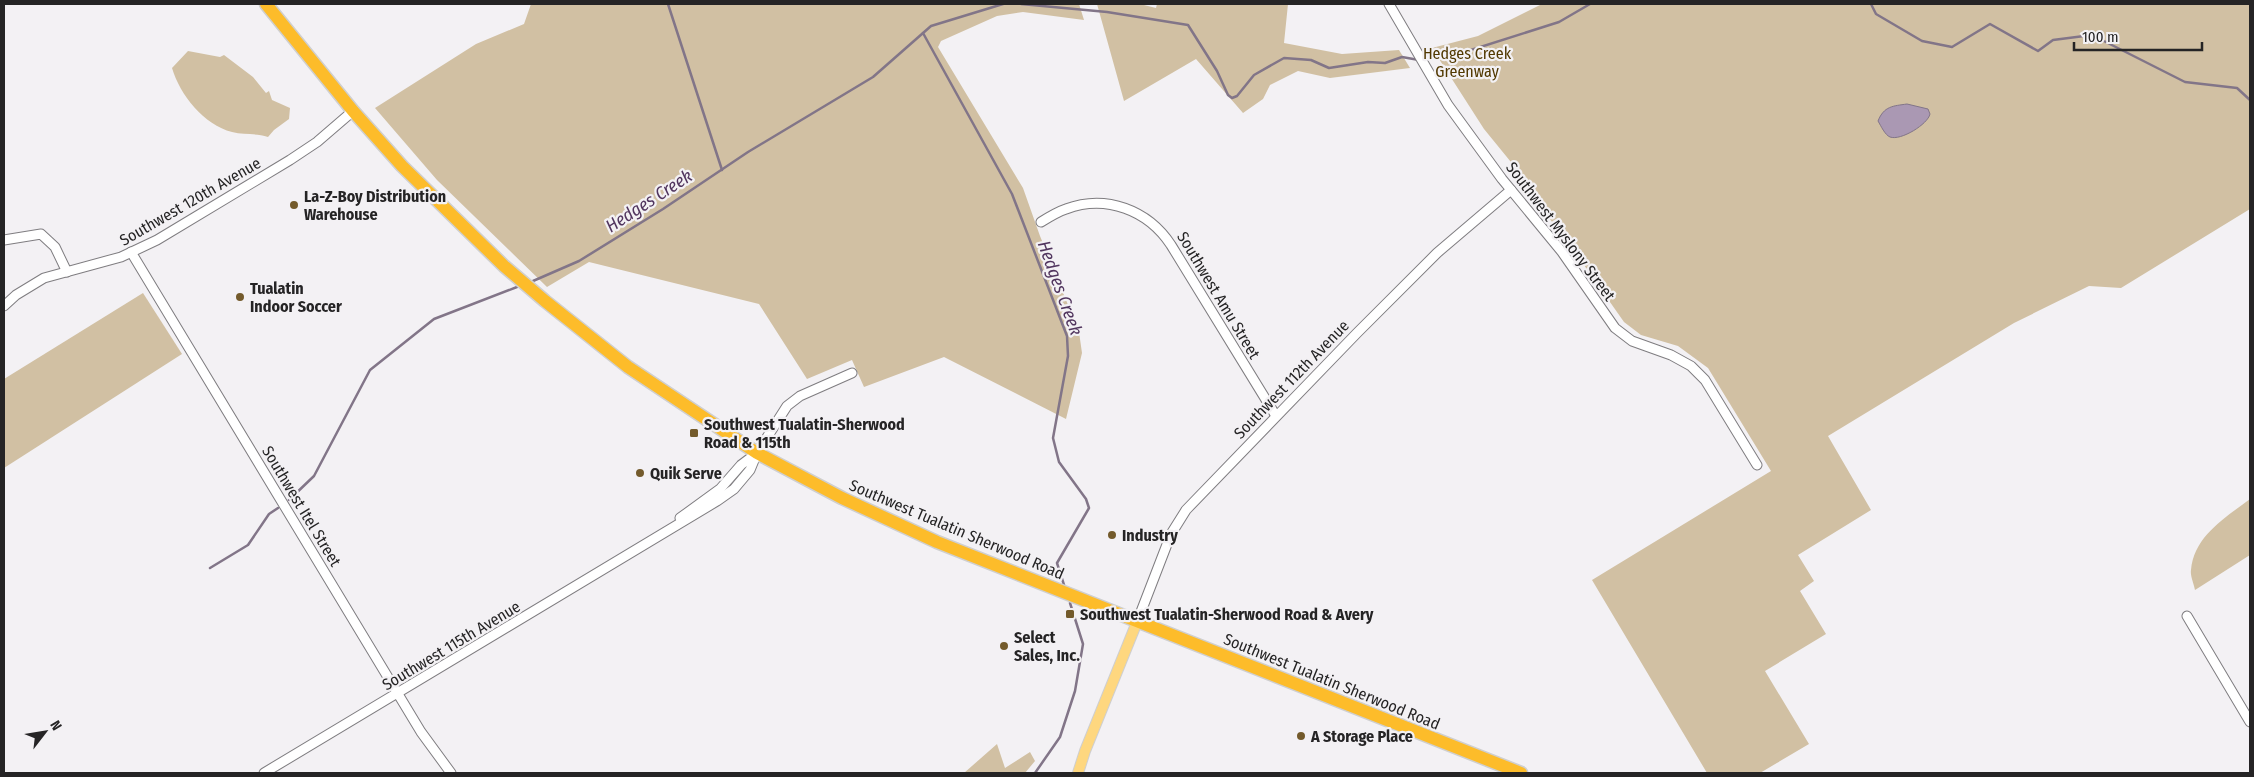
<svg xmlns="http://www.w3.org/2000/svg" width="2254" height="777" font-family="'Fira Sans Condensed',sans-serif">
<rect width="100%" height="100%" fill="#f3f1f4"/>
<!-- green -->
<g fill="#d1c0a3">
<polygon points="531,4 1079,4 1084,20 1023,12 997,16 941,41 938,47 1023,188 1040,236 1079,332 1082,353 1066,419 944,357 864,387 852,360 807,379 759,304 589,262 547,287 437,180 375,108 476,44 524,24"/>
<polygon points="1097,4 1140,4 1156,8 1157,4 1288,4 1284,43 1342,54 1399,50 1410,68 1330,78 1298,71 1270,85 1263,99 1243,113 1196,59 1124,101"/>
<polygon points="1542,4 2250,4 2250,209 2121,288 2089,286 2014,323 1828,436 1871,510 1798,555 1814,581 1800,591 1826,634 1765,671 1809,744 1760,773 1707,773 1592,580 1771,471 1708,368 1678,346 1641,335 1624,322 1565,238 1536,202 1533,189 1484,129 1432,48 1478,36"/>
<path d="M188 51 220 57 224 55 253 77 266 93 269 91 272 100 290 108 289 119 274 130 268 137C256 133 244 135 232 132 204 125 180 95 172 68Z"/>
<polygon points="143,293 182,354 4,468 4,379"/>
<path d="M2250 499V555L2195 590C2194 584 2190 576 2191 570 2194 536 2225 518 2250 499Z"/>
<polygon points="997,744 1005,768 1030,752 1035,761 1025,773 964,773"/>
</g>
<!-- water -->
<path fill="#aa98b3" stroke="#827588" d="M1907 104 1928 109 1930 114C1928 124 1901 141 1890 137 1885 135 1881 126 1878 121 1884 106 1893 106 1907 104Z"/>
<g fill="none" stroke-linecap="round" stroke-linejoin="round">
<!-- stream -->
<g stroke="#827588" stroke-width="2.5">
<polyline points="668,4 722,170"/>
<polyline points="1021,4 1107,12 1188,25 1217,71 1228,95 1232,98 1237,96 1254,75 1284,58 1311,60 1329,68 1368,62 1385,63 1402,57 1419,60"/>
<polyline points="1871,4 1876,14 1922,41 1952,47 1990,24 2038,51 2053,40 2092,35 2185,82 2237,88 2250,100"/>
<polyline points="923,33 1012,194 1067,336 1068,356 1053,438 1059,462 1086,499 1089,508 1057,563 1064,585"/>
<polyline points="1425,60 1452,56 1559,22 1590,4"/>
<polyline points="533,281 579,261 663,209 748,152 873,77 931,26 1003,4"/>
<polyline points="289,500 314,476 370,370 434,319 517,287"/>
<polyline points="210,568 248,545 269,514 278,508"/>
<polyline points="1035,773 1060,737 1075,691 1083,644 1070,603"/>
</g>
<defs>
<g id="minor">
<polyline points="1389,4 1448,105 1502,179 1562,252 1615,328 1632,341 1671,355 1691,366 1705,380 1757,465"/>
<path d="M1041 222C1049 217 1057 212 1066 209 1106 194 1148 210 1171 245L1276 416"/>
<polyline points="4,240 41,234 55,247 67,272"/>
<polyline points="131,252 421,732 451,773"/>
<polyline points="4,306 16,295 44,278 121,257 157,240 290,160 317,142 353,111"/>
<polyline points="680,518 720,489 741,465 757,453"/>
<polyline points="2187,616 2250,722"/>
<polyline points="1137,622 1171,534 1186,510 1357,333 1437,253 1511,190"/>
<polyline points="264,773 717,501 734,489 750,470 757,453 787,406 800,396 852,373"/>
</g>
<polyline id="major" points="1078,773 1085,751 1137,622"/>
<polyline id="highway" points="266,4 353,111 402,166 504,266 545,301 628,367 757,453 842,498 937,542 1521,773"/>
</defs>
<!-- minor casing -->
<use href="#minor" stroke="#7f7d80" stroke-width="11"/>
<!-- major casing -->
<use href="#major" stroke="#cfcfcf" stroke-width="12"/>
<!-- highway casing -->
<use href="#highway" stroke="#cfcfcf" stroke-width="15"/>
<!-- minor -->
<use href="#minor" stroke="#fff" stroke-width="9"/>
<!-- major -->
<use href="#major" stroke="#fed77f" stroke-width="10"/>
<!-- highway -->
<use href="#highway" stroke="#fdbc2a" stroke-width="12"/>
</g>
<!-- markers -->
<g fill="#735a2b" stroke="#f3f1f4" stroke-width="2">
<circle cx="294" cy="205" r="5"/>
<circle cx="240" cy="297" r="5"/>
<rect x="689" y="428" width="10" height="10" rx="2.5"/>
<circle cx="640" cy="473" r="5"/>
<circle cx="1112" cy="535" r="5"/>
<rect x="1065" y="609" width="10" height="10" rx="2.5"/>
<circle cx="1004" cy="646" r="5"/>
<circle cx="1301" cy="736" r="5"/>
</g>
<g text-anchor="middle" stroke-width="4.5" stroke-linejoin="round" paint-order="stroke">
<!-- park labels -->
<g font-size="16" fill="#513800" stroke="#f3f1f4">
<text x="1467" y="59">Hedges Creek<tspan x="1467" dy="18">Greenway</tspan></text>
</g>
<!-- poi labels -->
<g font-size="16" font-weight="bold" fill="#252425" stroke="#f3f1f4" text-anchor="start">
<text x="304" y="202">La-Z-Boy Distribution<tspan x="304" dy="18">Warehouse</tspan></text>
<text x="250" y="294">Tualatin<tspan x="250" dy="18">Indoor Soccer</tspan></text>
<text x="704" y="430">Southwest Tualatin-Sherwood<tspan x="704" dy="18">Road &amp; 115th</tspan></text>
<text x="650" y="479">Quik Serve</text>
<text x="1122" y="541">Industry</text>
<text x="1080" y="620">Southwest Tualatin-Sherwood Road &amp; Avery</text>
<text x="1014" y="643">Select<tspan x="1014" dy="18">Sales, Inc.</tspan></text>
<text x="1311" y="742">A Storage Place</text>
</g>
<!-- street labels -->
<g font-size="16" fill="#252425" stroke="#f3f1f4">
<text transform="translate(190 201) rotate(-30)" y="6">Southwest 120th Avenue</text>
<text transform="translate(1561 231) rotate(53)" y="6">Southwest Myslony Street</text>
<text transform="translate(1219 295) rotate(59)" y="6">Southwest Amu Street</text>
<text transform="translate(1291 379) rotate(-46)" y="6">Southwest 112th Avenue</text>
<text transform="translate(302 506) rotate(59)" y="6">Southwest Itel Street</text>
<text transform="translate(957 529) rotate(23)" y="6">Southwest Tualatin Sherwood Road</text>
<text transform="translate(451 645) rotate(-31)" y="6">Southwest 115th Avenue</text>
<text transform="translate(1332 681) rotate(22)" y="6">Southwest Tualatin Sherwood Road</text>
</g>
<!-- water labels -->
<g font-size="18" font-style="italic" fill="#51355e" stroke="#f3f1f4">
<text transform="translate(649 201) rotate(-33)" y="6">Hedges Creek</text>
<text transform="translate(1060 288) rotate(70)" y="6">Hedges Creek</text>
</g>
</g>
<!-- border -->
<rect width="2254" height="777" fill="none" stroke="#252425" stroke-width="10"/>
<!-- north arrow -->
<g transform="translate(45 732) rotate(59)" stroke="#f3f1f4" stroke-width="4" paint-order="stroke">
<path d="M0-4L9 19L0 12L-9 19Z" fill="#252425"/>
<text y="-8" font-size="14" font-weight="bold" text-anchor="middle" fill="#252425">N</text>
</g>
<!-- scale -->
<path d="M2074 42v8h128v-8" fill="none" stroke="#252425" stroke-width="2.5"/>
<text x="2082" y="42" font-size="15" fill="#252425" stroke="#f3f1f4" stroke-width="4" paint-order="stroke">100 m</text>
</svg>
